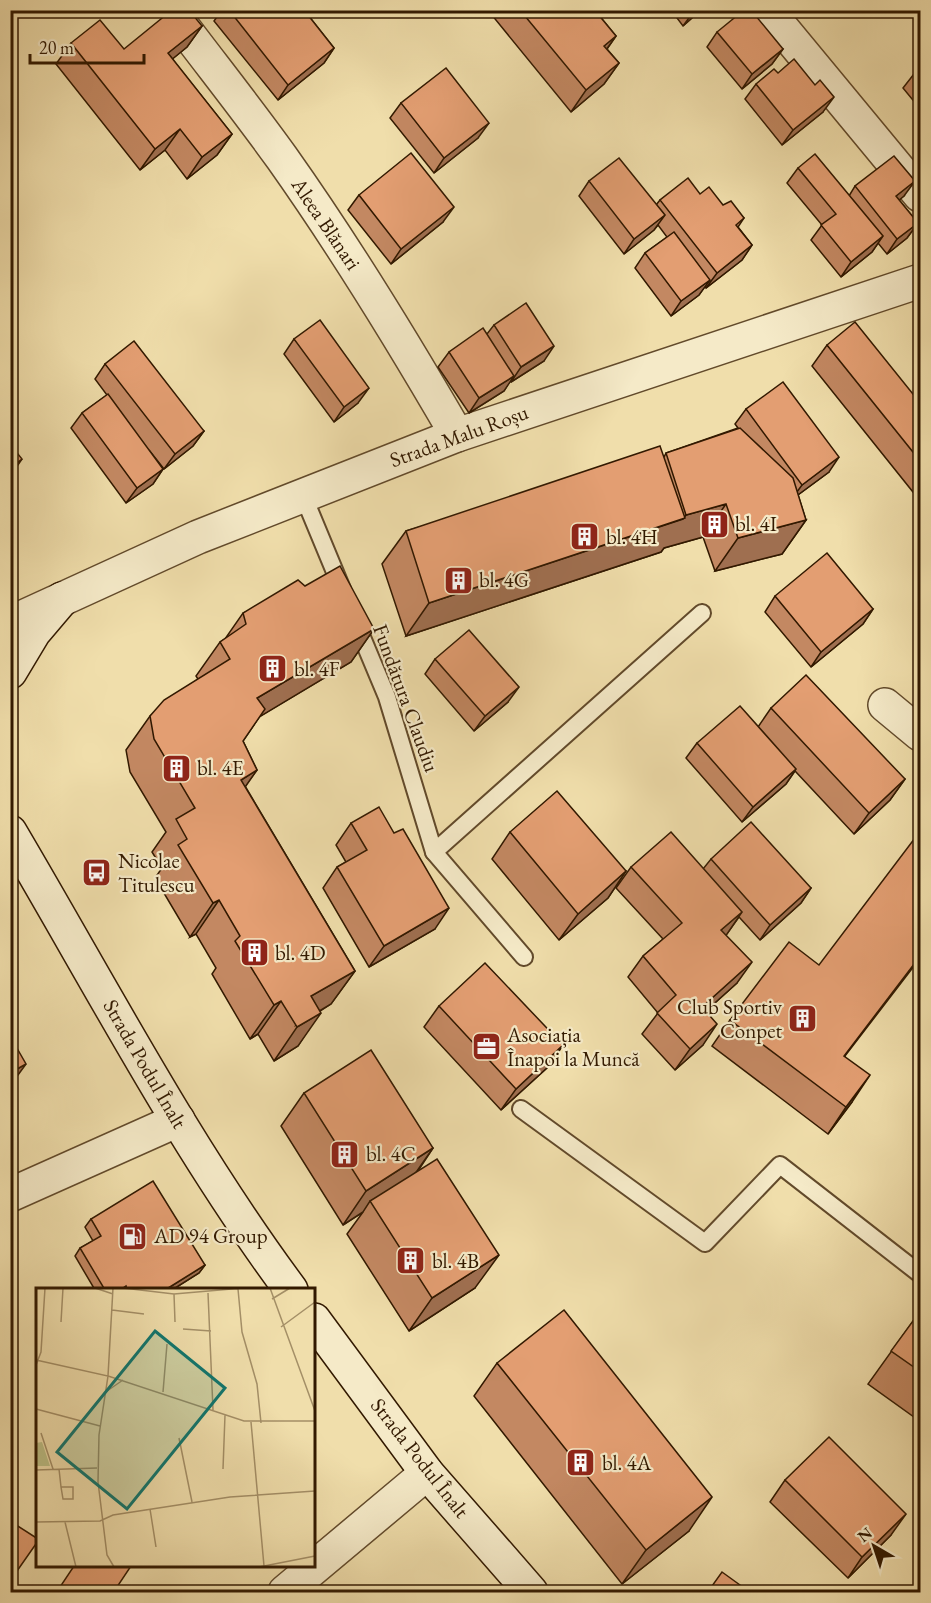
<svg xmlns="http://www.w3.org/2000/svg" width="931" height="1603" font-family="'EB Garamond',serif">
<rect width="100%" height="100%" fill="#f0deab"/>
<filter id="stains"><feTurbulence type="fractalNoise" baseFrequency=".00333" numOctaves="4"/><feColorMatrix values="0 0 0 0 .2 0 0 0 0 .09 0 0 0 0 .02 0 0 0 .5 -.17"/></filter>
<radialGradient id="worn" r=".72"><stop offset=".6" stop-color="#630" stop-opacity="0"/><stop offset="1" stop-color="#630" stop-opacity=".3"/></radialGradient>
<g fill="none" stroke-linecap="round" stroke-linejoin="round">
<defs>
<g id="service">
<polyline points="303,495 342,589"/>
<polyline points="356,623 387,697 434,852 524,957"/>
<polyline points="434,852 702,613"/>
<polyline points="521,1109 705,1243 780,1165 920,1274"/>
</g>
<g id="minor">
<polyline points="767,10 920,195"/>
<path d="M180 23C214 68 249 112 282 158 345 247 402 340 457 435"/>
<polyline points="885,705 920,734"/>
<polyline points="10,1195 178,1120"/>
<polyline points="285,1592 427,1473"/>
</g>
<polyline id="tertiary" points="10,623 198,537 457,435 920,281"/>
<g id="secondary">
<polyline points="10,672 34,632 62,599"/>
<path d="M10 832C101 986 184 1146 291 1290"/>
<polyline points="314,1320 427,1473 531,1592"/>
</g>
</defs>
<!-- service casing -->
<use href="#service" stroke="#624a2b" stroke-width="20"/>
<!-- minor casing -->
<use href="#minor" stroke="#624a2b" stroke-width="36"/>
<!-- tertiary casing -->
<use href="#tertiary" stroke="#624a2b" stroke-width="36"/>
<!-- secondary casing -->
<use href="#secondary" stroke="#321900" stroke-width="36"/>
<!-- service -->
<use href="#service" stroke="#f5eac8" stroke-width="16"/>
<!-- minor -->
<use href="#minor" stroke="#f5eac8" stroke-width="33"/>
<!-- tertiary -->
<use href="#tertiary" stroke="#f5eac8" stroke-width="33"/>
<!-- secondary -->
<use href="#secondary" stroke="#f5eac8" stroke-width="33"/>
</g>
<!-- wall -->
<g fill="#c38862" stroke="#321900" stroke-width="1.5">
<polygon points="222,10 304,10 334,48 324,63 278,100 214,21"/>
<polygon points="493,10 601,10 598,14 616,36 607,49 619,63 604,84 571,112 491,14"/>
<polygon points="671,10 701,10 683,26"/>
<polygon points="202,26 187,47 172,59 232,134 217,155 187,179 165,150 140,170 56,64 71,43 124,49"/>
<polygon points="717,32 783,49 772,64 742,89 707,47"/>
<polygon points="921,65 921,110 903,88"/>
<polygon points="778,73 823,112 782,145 745,99 756,84"/>
<polygon points="401,103 478,138 434,173 390,118"/>
<polygon points="798,168 849,196 855,186 904,196 899,200 918,223 907,238 887,254 878,243 872,252 841,277 811,240 822,225 787,183"/>
<polygon points="589,181 656,205 660,200 700,194 723,205 744,218 738,227 752,245 742,260 706,288 705,286 699,295 671,316 635,268 645,253 667,237 658,225 654,230 624,254 579,196"/>
<polygon points="359,195 443,222 391,264 348,210"/>
<polygon points="494,325 544,361 511,382 510,381 504,391 469,413 438,367 449,352 487,334"/>
<polygon points="294,339 358,403 334,422 284,354"/>
<polygon points="827,345 921,404 921,502 812,366"/>
<polygon points="105,364 204,431 193,446 164,469 149,450 163,469 153,484 126,503 71,428 82,413 107,395 95,379"/>
<polygon points="746,409 829,472 798,495 806,520 782,554 715,571 703,537 664,548 661,552 406,636 382,564 406,531 664,457 666,453 738,428 735,424"/>
<polygon points="305,586 374,629 351,662 260,716 243,741 257,770 245,786 355,971 331,1004 320,1011 298,1046 274,1061 258,1034 250,1039 212,974 216,968 196,934 190,937 155,878 162,868 152,852 166,832 130,772 126,750 150,716 198,679 196,676 220,642 225,639 243,613"/>
<polygon points="775,596 873,609 863,624 811,667 765,612"/>
<polygon points="435,659 508,702 474,731 425,674"/>
<polygon points="771,708 905,779 890,800 854,834 795,771 786,784 742,822 686,758 697,743 758,727"/>
<polygon points="351,823 394,833 435,929 369,967 323,888 337,867 346,862 336,845"/>
<polygon points="510,832 626,871 608,898 559,940 492,859"/>
<polygon points="711,859 811,888 801,903 760,940 739,917 726,935 737,983 706,1011 703,1045 675,1070 642,1034 658,1013 628,977 643,956 663,939 616,888 631,867 703,869"/>
<polygon points="439,1006 563,1045 548,1067 501,1110 424,1027"/>
<polygon points="730,1020 845,1056 852,1102 828,1134 712,1046"/>
<polygon points="304,1093 433,1148 418,1171 475,1288 409,1331 347,1234 363,1212 343,1225 281,1126"/>
<polygon points="91,1219 205,1265 199,1273 172,1290 95,1290 75,1256 80,1248 93,1241 85,1227"/>
<polygon points="921,1310 921,1422 868,1384"/>
<polygon points="497,1363 689,1531 622,1584 474,1396"/>
<polygon points="785,1480 891,1535 848,1578 770,1502"/>
</g>
<!-- shaded-wall -->
<g fill="#9f6f50" stroke="#321900" stroke-width="1.5">
<polygon points="701,10 683,26 694,11"/>
<polygon points="202,26 187,47 153,75 168,53"/>
<polygon points="616,36 601,57 604,46"/>
<polygon points="334,48 324,63 278,100 288,85"/>
<polygon points="783,49 772,64 742,89 752,74"/>
<polygon points="619,63 604,84 571,112 586,90"/>
<polygon points="834,97 823,112 782,145 793,130"/>
<polygon points="489,123 478,138 434,173 444,158"/>
<polygon points="180,129 165,150 140,170 155,149"/>
<polygon points="232,134 217,155 187,179 202,157"/>
<polygon points="915,181 904,196 886,211 896,196"/>
<polygon points="454,207 443,222 391,264 401,249"/>
<polygon points="665,215 654,230 624,254 634,239"/>
<polygon points="918,223 907,238 887,254 897,239"/>
<polygon points="883,236 872,252 841,277 851,262"/>
<polygon points="752,245 742,260 706,288 717,273"/>
<polygon points="710,280 699,295 671,316 681,301"/>
<polygon points="554,346 544,361 511,382 521,367"/>
<polygon points="514,376 504,391 469,413 479,398"/>
<polygon points="369,388 358,403 334,422 344,407"/>
<polygon points="204,431 193,446 164,469 175,454"/>
<polygon points="839,457 829,472 791,500 802,485"/>
<polygon points="22,459 11,475 10,475 10,468"/>
<polygon points="163,469 153,484 126,503 137,488"/>
<polygon points="726,504 703,537 664,548 661,552 406,636 429,603 683,519 686,515"/>
<polygon points="806,520 782,554 715,571 738,538"/>
<polygon points="873,609 863,624 811,667 821,652"/>
<polygon points="374,629 351,662 234,732 257,698"/>
<polygon points="519,687 508,702 474,731 485,716"/>
<polygon points="796,769 786,784 742,822 753,807"/>
<polygon points="257,770 234,803 241,780"/>
<polygon points="905,779 890,800 854,834 869,813"/>
<polygon points="626,871 608,898 559,940 578,914"/>
<polygon points="811,888 801,903 760,940 770,925"/>
<polygon points="219,900 196,934 190,937 213,903"/>
<polygon points="449,908 435,929 369,967 384,946"/>
<polygon points="742,912 727,934 707,951 721,930"/>
<polygon points="921,955 921,957 825,1082 844,1056"/>
<polygon points="752,962 737,983 687,1028 702,1007"/>
<polygon points="355,971 331,1004 296,1025 311,996"/>
<polygon points="281,1001 258,1034 250,1039 274,1005"/>
<polygon points="321,1013 298,1046 274,1061 297,1027"/>
<polygon points="717,1024 703,1045 675,1070 690,1049"/>
<polygon points="563,1045 548,1067 501,1110 516,1089"/>
<polygon points="26,1064 10,1086 10,1073"/>
<polygon points="870,1075 852,1102 828,1134 846,1107"/>
<polygon points="433,1148 410,1181 370,1201 363,1212 343,1225 366,1191"/>
<polygon points="499,1255 475,1288 409,1331 432,1298"/>
<polygon points="205,1265 199,1273 172,1290 165,1290"/>
<polygon points="712,1497 689,1531 622,1584 646,1550"/>
<polygon points="906,1514 891,1535 848,1578 862,1557"/>
</g>
<!-- building -->
<g fill="#e39e72" stroke="#321900" stroke-width="1.5">
<polygon points="172,10 189,10 202,26 168,53 232,134 202,157 180,129 155,149 71,43 100,20 124,49"/>
<polygon points="229,10 304,10 334,48 288,85"/>
<polygon points="520,10 599,10 597,13 616,36 604,46 619,63 586,90"/>
<polygon points="744,10 751,10 783,49 752,74 717,32"/>
<polygon points="794,59 815,85 820,80 834,97 793,130 756,84 774,69 778,73"/>
<polygon points="446,68 489,123 444,158 401,103"/>
<polygon points="411,153 454,207 401,249 359,195"/>
<polygon points="815,154 883,236 851,262 821,225 836,214 798,168"/>
<polygon points="894,156 915,181 896,196 918,223 897,239 855,186"/>
<polygon points="619,158 665,215 634,239 589,181"/>
<polygon points="688,178 700,194 709,187 723,205 731,201 744,218 736,225 752,245 717,273 660,200"/>
<polygon points="674,232 710,280 681,301 645,253"/>
<polygon points="526,303 554,346 521,367 494,325"/>
<polygon points="320,320 369,388 344,407 294,339"/>
<polygon points="855,322 921,404 921,462 827,345"/>
<polygon points="483,328 514,376 479,398 449,352"/>
<polygon points="134,341 204,431 175,454 105,364"/>
<polygon points="783,382 839,457 802,485 746,409"/>
<polygon points="108,394 163,469 137,488 82,413"/>
<polygon points="740,428 793,478 806,520 738,538 726,504 686,515 666,453"/>
<polygon points="10,444 22,459 10,468"/>
<polygon points="660,446 685,518 429,603 406,531"/>
<polygon points="827,553 873,609 821,652 775,596"/>
<polygon points="340,566 374,629 257,698 265,709 243,741 257,770 241,780 355,971 311,996 321,1013 297,1027 281,1001 274,1005 235,941 240,936 219,900 213,903 178,845 187,839 176,819 195,808 154,739 150,716 164,700 230,659 220,642 246,624 243,613 298,580 305,586"/>
<polygon points="469,630 519,687 485,716 435,659"/>
<polygon points="806,675 905,779 869,813 771,708"/>
<polygon points="740,706 796,769 753,807 697,743"/>
<polygon points="557,791 626,871 578,914 510,832"/>
<polygon points="379,807 394,833 403,829 449,908 384,946 337,867 367,850 351,823"/>
<polygon points="751,822 811,888 770,925 711,859"/>
<polygon points="921,830 921,955 844,1056 870,1075 846,1107 730,1020 789,942 819,965"/>
<polygon points="671,832 742,912 721,930 752,962 702,1007 717,1024 690,1049 657,1013 676,995 643,956 682,923 631,867"/>
<polygon points="485,963 563,1045 516,1089 439,1006"/>
<polygon points="10,1036 26,1064 10,1073"/>
<polygon points="371,1050 433,1148 366,1191 304,1093"/>
<polygon points="437,1159 499,1255 432,1298 370,1201"/>
<polygon points="153,1181 205,1265 165,1290 127,1290 126,1286 120,1290 105,1290 80,1248 101,1236 91,1219"/>
<polygon points="564,1310 712,1497 646,1550 497,1363"/>
<polygon points="921,1310 921,1372 891,1351"/>
<polygon points="829,1437 906,1514 862,1557 785,1480"/>
<polygon points="10,1521 38,1539 38,1541 10,1581"/>
<polygon points="74,1566 131,1566 113,1593 56,1593"/>
<polygon points="722,1572 751,1593 707,1593"/>
<polygon points="10,1588 18,1593 10,1593"/>
</g>
<!-- icons -->
<defs>
<symbol id="building-square" viewBox="-11 -11 22 22"><rect x="-9" y="-9" width="18" height="18" rx="4" fill="#8f2418" stroke="#f5eac8"/><path d="M-4-6H4V6H1V3H-1V6H-4ZM-2.5-4.3h1.7v1.8h-1.7ZM.8-4.3h1.7v1.8H.8ZM-2.5-1h1.7V.8h-1.7ZM.8-1h1.7V.8H.8Z" fill="#fff"/></symbol>
<symbol id="bus-square" viewBox="-11 -11 22 22"><rect x="-9" y="-9" width="18" height="18" rx="4" fill="#8f2418" stroke="#f5eac8"/><path d="M-5-6H5V4H4V6H2V4H-2V6H-4V4H-5ZM-3.5-4V0h7V-4ZM-3.5 1.2v1.5H-2V1.2ZM2 1.2v1.5H3.5V1.2Z" fill="#fff"/></symbol>
<symbol id="office-square" viewBox="-11 -11 22 22"><rect x="-9" y="-9" width="18" height="18" rx="4" fill="#8f2418" stroke="#f5eac8"/><path d="M-6-3h4V-5.5h4V-3h4V5H-6ZM-1-4.5V-3h2v-1.5ZM-6 0V1H6V0Z" fill="#fff"/></symbol>
<symbol id="fuel-square" viewBox="-11 -11 22 22"><rect x="-9" y="-9" width="18" height="18" rx="4" fill="#8f2418" stroke="#f5eac8"/><path d="M-5.5-6h7V0h2V4h1.3V-2.5L3-4.5l.8-.8L6-3V5H2.5V1h-1V6h-7ZM-4.2-4.7v3.2H.2V-4.7Z" fill="#fff"/></symbol>
</defs>
<g fill-rule="evenodd">
<use href="#building-square" x="698" y="508" width="33" height="33"/>
<use href="#building-square" x="568" y="520" width="33" height="33"/>
<use href="#building-square" x="442" y="564" width="33" height="33"/>
<use href="#building-square" x="256" y="652" width="33" height="33"/>
<use href="#building-square" x="160" y="752" width="33" height="33"/>
<use href="#bus-square" x="80" y="856" width="33" height="33"/>
<use href="#building-square" x="238" y="936" width="33" height="33"/>
<use href="#building-square" x="786" y="1002" width="33" height="33"/>
<use href="#office-square" x="470" y="1030" width="33" height="33"/>
<use href="#building-square" x="328" y="1138" width="33" height="33"/>
<use href="#fuel-square" x="116" y="1220" width="33" height="33"/>
<use href="#building-square" x="394" y="1244" width="33" height="33"/>
<use href="#building-square" x="564" y="1446" width="33" height="33"/>
</g>
<g text-anchor="middle" stroke-width="4.5" stroke-linejoin="round" paint-order="stroke">
<!-- street labels -->
<g font-size="21" fill="#321900" stroke="#f5eac8">
<text transform="translate(326 224) rotate(56)" y="7">Aleea Blănari</text>
<text transform="translate(459 436) rotate(-20)" y="7">Strada Malu Roșu</text>
<text transform="translate(406 698) rotate(70)" y="7">Fundătura Claudiu</text>
<text transform="translate(145 1064) rotate(60)" y="7">Strada Podul Înalt</text>
<text transform="translate(420 1458) rotate(52)" y="7">Strada Podul Înalt</text>
</g>
<!-- poi labels -->
<g font-size="21" fill="#321900" stroke="#f5eac8" text-anchor="start">
<text x="735" y="531">bl. 4I</text>
<text x="606" y="544">bl. 4H</text>
<text x="479" y="587">bl. 4G</text>
<text x="294" y="676">bl. 4F</text>
<text x="197" y="775">bl. 4E</text>
<text x="118" y="868">Nicolae<tspan x="118" dy="24">Titulescu</tspan></text>
<text x="275" y="960">bl. 4D</text>
<text x="782" y="1014" text-anchor="end">Club Sportiv<tspan x="782" dy="24">Conpet</tspan></text>
<text x="507" y="1042">Asociația<tspan x="507" dy="24">Înapoi la Muncă</tspan></text>
<text x="366" y="1161">bl. 4C</text>
<text x="154" y="1243">AD 94 Group</text>
<text x="432" y="1268">bl. 4B</text>
<text x="602" y="1470">bl. 4A</text>
</g>
</g>
<!-- overview -->
<g transform="translate(36 1288)">
<rect width="279" height="279" fill="#f0deab"/>
<path d="M6 154 14 178H0V155Z" fill="#bdc086"/>
<path fill="none" stroke="#a48f67" stroke-width="1.5" d="M59 0 77 6M77 0 72 88 208 133H279M87 0 138 6 207 0M234 0 279 123M202 1 206 44 221 96 225 135M172 5 177 122M138 6 139 34M236 11 254 0M76 22 108 26M25 34 27 0M245 39 279 14M147 41 175 43M0 72 72 88 63 147 62 194 71 267 78 279M0 77 5 64 9 0M71 103 87 92M127 104 131 56M0 121 64 138M215 134 228 278M5 145 17 181M143 150 156 214M23 181 25 199 27 211H37V199H25M187 181 189 127M0 182 61 180M114 221 120 259M0 234 64 233 77 227 194 209 279 203M29 234 40 279M223 279 279 268"/>
<path fill="#0f766e" fill-opacity="0.15" stroke="#0f766e" stroke-width="3" d="M119 43 189 100 91 221 21 164Z"/>
<rect width="279" height="279" fill="none" stroke="#321900" stroke-width="3"/>
</g>
<!-- margin -->
<rect width="931" height="1603" fill="none" stroke="#f0deab" stroke-width="36"/>
<rect x="12" y="12" width="907" height="1579" fill="none" stroke="#321900" stroke-width="3"/>
<rect x="18" y="18" width="895" height="1567" fill="none" stroke="#321900" stroke-width="1.5"/>
<!-- north arrow -->
<g transform="translate(874 1546) rotate(321)" stroke="#f5eac8" stroke-width="4.5" paint-order="stroke">
<path d="M0-4.5L10 22L0 15L-10 22Z" fill="#321900"/>
<text y="-9" font-size="16" font-weight="bold" text-anchor="middle" fill="#321900">N</text>
</g>
<!-- scale -->
<path d="M30 54v9h114v-9" fill="none" stroke="#321900" stroke-width="3"/>
<text x="39" y="54" font-size="18" fill="#321900" stroke="#f5eac8" stroke-width="4.5" paint-order="stroke">20 m</text>
<rect width="100%" height="100%" filter="url(#stains)"/>
<rect width="100%" height="100%" fill="url(#worn)"/>
</svg>
